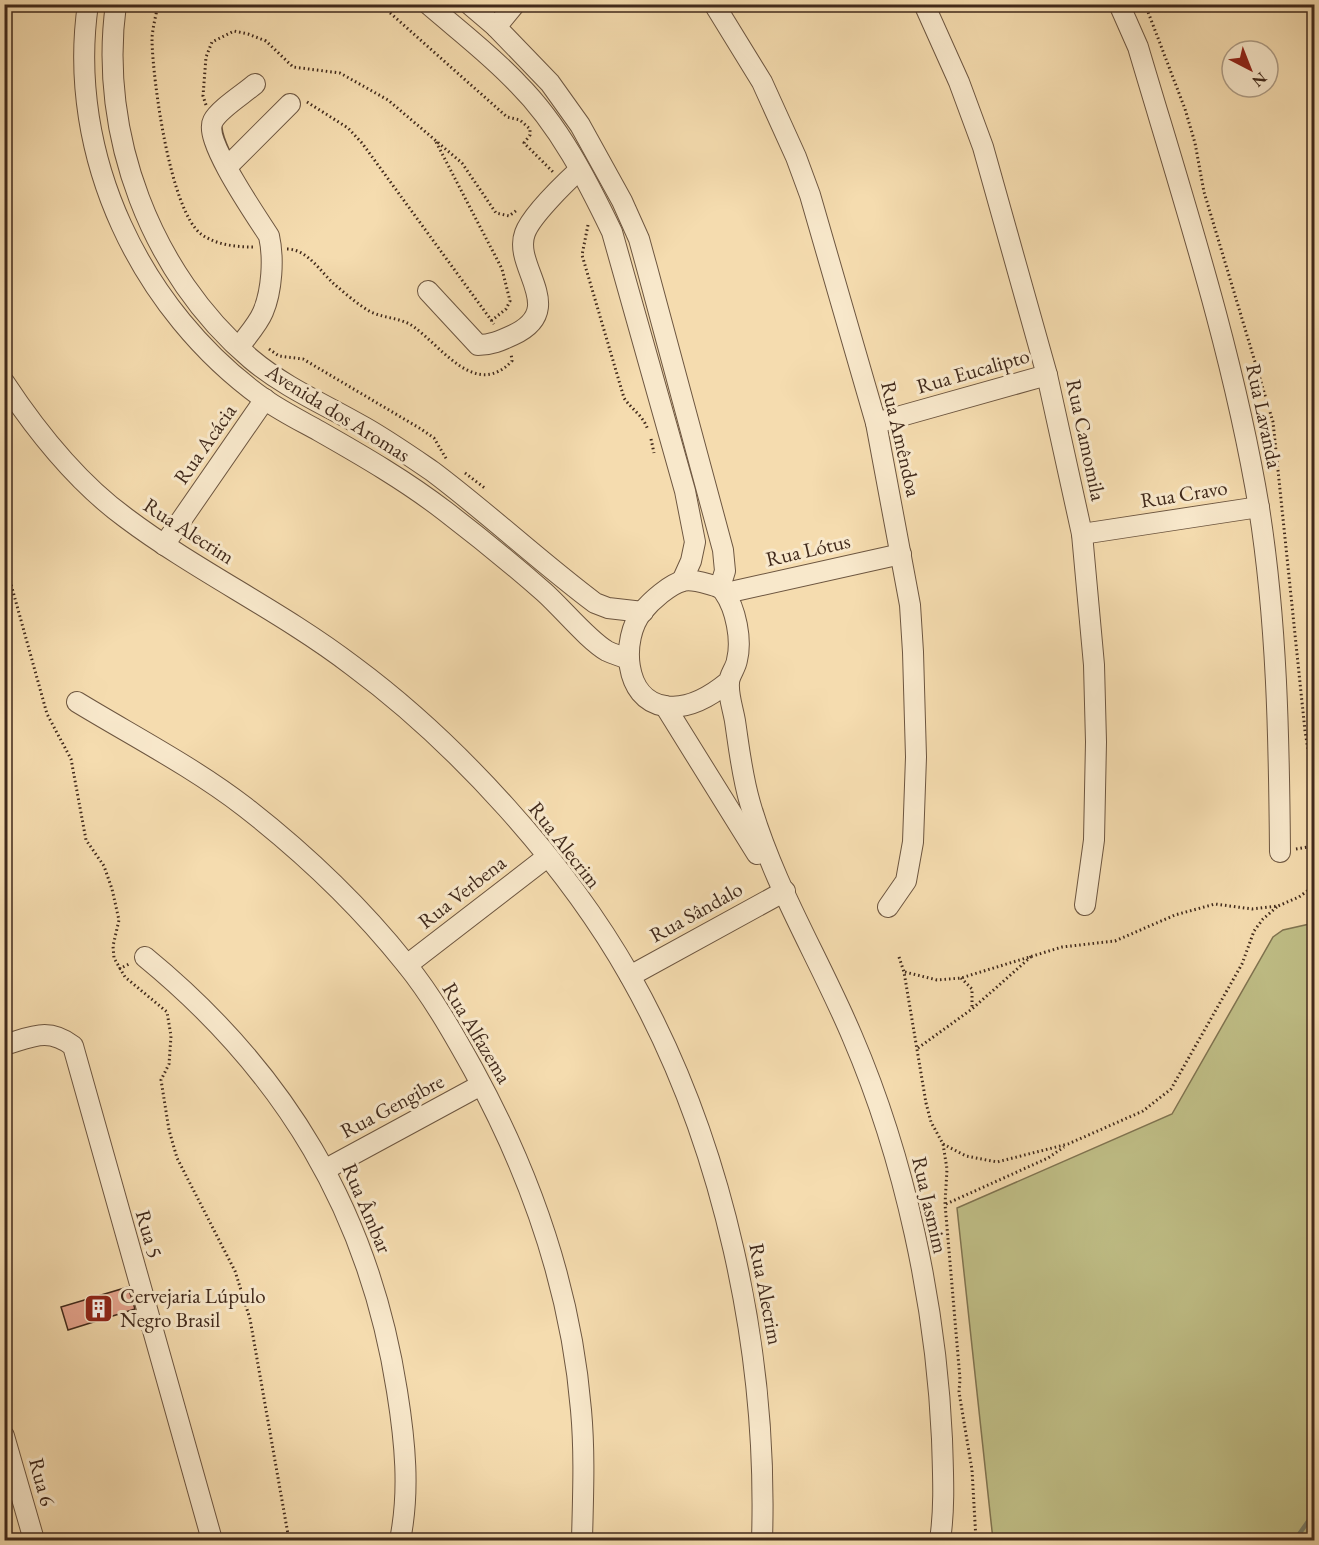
<svg xmlns="http://www.w3.org/2000/svg" width="1319" height="1545" font-family="'EB Garamond',serif">
<rect width="100%" height="100%" fill="#f5dcaf"/>
<filter id="stains"><feTurbulence type="fractalNoise" baseFrequency=".00333" numOctaves="4"/><feColorMatrix values="0 0 0 0 .2 0 0 0 0 .09 0 0 0 0 .02 0 0 0 .5 -.17"/></filter>
<radialGradient id="worn" r=".72"><stop offset=".6" stop-color="#630" stop-opacity="0"/><stop offset="1" stop-color="#630" stop-opacity=".3"/></radialGradient>
<!-- green -->
<polygon fill="#c0bf87" stroke="#807451" stroke-width="1.5" points="1314,923 1314,1540 993,1540 957,1208 1172,1114 1273,937 1283,930"/>
<g fill="none" stroke-linecap="round" stroke-linejoin="round">
<!-- stream -->
<polyline stroke="#778170" stroke-width="4.5" points="1295,1540 1314,1513"/>
</g>
<!-- building -->
<polygon fill="#e7a58f" stroke="#40291b" stroke-width="1.5" points="128,1287 135,1309 68,1330 61,1307"/>
<g fill="none" stroke-linecap="round" stroke-linejoin="round">
<defs>
<g id="minor">
<path d="M88 4C66 156 141 311 264 399 281 411 301 421 319 431 363 456 406 481 445 511 479 537 512 564 544 592 562 608 588 640 607 651 613 654 621 656 628 659"/>
<path d="M116 4C98 134 151 274 251 359 284 387 326 405 364 427 387 440 410 456 432 471 488 513 539 561 595 603L608 608 643 612"/>
<path d="M428 4C458 30 491 55 518 84 559 125 587 180 612 232L685 491 695 542 691 561 682 581"/>
<polyline points="469,4 496,27 550,83 580,125 622,201 639,239 647,268 723,550 725,571 720,587"/>
<polyline points="714,4 762,82 796,157 810,195 876,423 910,605 913,652 916,757 913,842 906,881 888,907"/>
<polyline points="924,4 959,82 983,147 1047,375 1082,534 1094,665 1096,742 1094,840 1085,905"/>
<path d="M1119 4 1138 47C1183 199 1233 351 1259 508 1277 622 1279 737 1280 852"/>
<polyline points="496,27 515,4"/>
<polyline points="227,167 290,104"/>
<path d="M428 291 478 345C491 345 500 341 513 335 569 309 512 267 525 233 531 216 565 183 579 170"/>
<path d="M239 347C247 336 258 324 263 312 272 291 274 258 269 236 257 217 203 140 213 121 219 109 245 93 255 84"/>
<path d="M4 382C37 432 78 483 126 518 198 572 281 611 353 666 457 743 566 863 630 976 724 1142 768 1351 762 1540"/>
<polyline points="876,423 1047,375"/>
<polyline points="1082,534 1259,507"/>
<polyline points="164,545 265,399"/>
<polyline points="726,593 901,554"/>
<path d="M728 682C711 696 689 710 665 706 623 700 621 638 642 612 651 601 670 584 683 581 690 579 701 582 708 584 715 586 720 586 724 592 736 609 742 640 737 660 736 668 729 675 729 683 728 695 733 709 735 721 739 748 742 776 750 803 773 884 819 958 852 1036 905 1159 936 1305 942 1439 943 1473 945 1507 940 1540"/>
<path d="M77 702C133 736 193 767 245 807 304 853 359 905 406 964 432 996 453 1033 473 1069 531 1175 571 1289 581 1410 585 1454 583 1497 582 1540"/>
<polyline points="665,706 757,854"/>
<path d="M145 957C284 1071 369 1211 397 1391 405 1441 410 1491 400 1540"/>
<polyline points="407,965 547,857"/>
<polyline points="630,976 785,891"/>
<path d="M4 1045C32 1037 48 1027 73 1046L212 1540"/>
<polyline points="326,1169 481,1085"/>
<polyline points="4,1436 34,1540"/>
</g>
</defs>
<!-- minor casing -->
<use href="#minor" stroke="#6d5640" stroke-width="22"/>
<!-- path -->
<g stroke="#40291b" stroke-width="3" stroke-dasharray="1.5 3" stroke-linecap="butt">
<path d="M158 4C156 16 152 29 152 41 153 81 170 210 201 234 216 245 236 247 254 247"/>
<polyline points="380,4 507,117 520,120 530,129 530,135 524,143 553,172"/>
<polyline points="1145,4 1185,109 1195,143 1204,192 1273,422 1305,731 1314,786"/>
<polyline points="307,102 348,128 362,143 494,324"/>
<polyline points="206,105 203,96 206,57 212,42 234,31 248,34 266,41 293,67 340,73 388,100 462,163 496,213 509,216 517,210"/>
<polyline points="436,142 502,269 510,301 506,309 491,321"/>
<path d="M588 225 582 255 624 398C632 410 643 415 648 430"/>
<path d="M287 249C307 249 320 271 334 284 345 293 358 305 371 312 386 319 400 317 414 327 443 348 476 399 512 361L511 353"/>
<polyline points="269,349 279,356 303,359 421,429 434,438 447,460"/>
<polyline points="651,439 654,453"/>
<polyline points="465,473 486,489"/>
<polyline points="4,559 47,714 71,759 86,840 104,866 112,889 119,920 113,946 114,958 125,977 167,1012 171,1036 169,1064 161,1080 169,1130 177,1158 235,1271 250,1319 289,1540"/>
<polyline points="1296,849 1314,846"/>
<polyline points="899,957 904,972 926,1103 931,1122 943,1144 947,1169 945,1204 960,1379 959,1392 972,1470 976,1540"/>
<polyline points="119,969 131,963"/>
<polyline points="905,972 937,980 961,978 1062,947 1115,941 1175,915 1215,904 1252,909 1278,906 1299,897 1314,886"/>
<polyline points="961,978 972,989 972,1007"/>
<polyline points="918,1048 972,1009 1033,955"/>
<polyline points="943,1144 966,1156 997,1162 1068,1144 1143,1111 1171,1089 1242,964 1254,931 1263,919 1278,906"/>
<polyline points="946,1204 1048,1158 1064,1147"/>
</g>
<!-- minor -->
<use href="#minor" stroke="#f8e8cb" stroke-width="20"/>
</g>
<!-- icons -->
<defs>
<symbol id="building-square" viewBox="-11 -11 22 22"><rect x="-9" y="-9" width="18" height="18" rx="4" fill="#8f2418" stroke="#f8e8cb"/><path d="M-4-6H4V6H1V3H-1V6H-4ZM-2.5-4.3h1.7v1.8h-1.7ZM.8-4.3h1.7v1.8H.8ZM-2.5-1h1.7V.8h-1.7ZM.8-1h1.7V.8H.8Z" fill="#fff"/></symbol>
</defs>
<g fill-rule="evenodd">
<use href="#building-square" x="82" y="1292" width="33" height="33"/>
</g>
<g text-anchor="middle" stroke-width="6" stroke-linejoin="round" paint-order="stroke">
<!-- street labels -->
<g font-size="21" fill="#40291b" stroke="#f8e8cb">
<text transform="translate(973 371) rotate(-16)" y="7">Rua Eucalipto</text>
<text transform="translate(338 413) rotate(32)" y="7">Avenida dos Aromas</text>
<text transform="translate(1264 416) rotate(78)" y="7">Rua Lavanda</text>
<text transform="translate(901 439) rotate(77)" y="7">Rua Amêndoa</text>
<text transform="translate(1086 440) rotate(78)" y="7">Rua Camomila</text>
<text transform="translate(205 444) rotate(-55)" y="7">Rua Acácia</text>
<text transform="translate(1184 494) rotate(-9)" y="7">Rua Cravo</text>
<text transform="translate(189 531) rotate(33)" y="7">Rua Alecrim</text>
<text transform="translate(808 550) rotate(-13)" y="7">Rua Lótus</text>
<text transform="translate(565 845) rotate(52)" y="7">Rua Alecrim</text>
<text transform="translate(462 892) rotate(-38)" y="7">Rua Verbena</text>
<text transform="translate(696 912) rotate(-29)" y="7">Rua Sândalo</text>
<text transform="translate(477 1033) rotate(59)" y="7">Rua Alfazema</text>
<text transform="translate(392 1106) rotate(-28)" y="7">Rua Gengibre</text>
<text transform="translate(930 1205) rotate(77)" y="7">Rua Jasmim</text>
<text transform="translate(367 1208) rotate(67)" y="7">Rua Âmbar</text>
<text transform="translate(149 1234) rotate(74)" y="7">Rua 5</text>
<text transform="translate(766 1294) rotate(79)" y="7">Rua Alecrim</text>
<text transform="translate(42 1482) rotate(75)" y="7">Rua 6</text>
</g>
<!-- poi labels -->
<g font-size="21" fill="#40291b" stroke="#f8e8cb" text-anchor="start">
<text x="120" y="1303">Cervejaria Lúpulo<tspan x="120" dy="24">Negro Brasil</tspan></text>
</g>
</g>
<!-- margin -->
<rect width="1319" height="1545" fill="none" stroke="#f5dcaf" stroke-width="24"/>
<rect x="6" y="6" width="1307" height="1533" fill="none" stroke="#40291b" stroke-width="3"/>
<rect x="12" y="12" width="1295" height="1521" fill="none" stroke="#40291b" stroke-width="1.5"/>
<!-- north arrow -->
<g transform="translate(1250 69) rotate(138)"><circle r="28" fill="#f8e8cb" stroke="#ae9c85" stroke-width="1.5"/>
<path d="M0-4.5L10 22L0 15L-10 22Z" fill="#8f2418"/>
<text y="-9" font-size="16" font-weight="bold" text-anchor="middle" fill="#40291b">N</text>
</g>
<rect width="100%" height="100%" filter="url(#stains)"/>
<rect width="100%" height="100%" fill="url(#worn)"/>
</svg>
